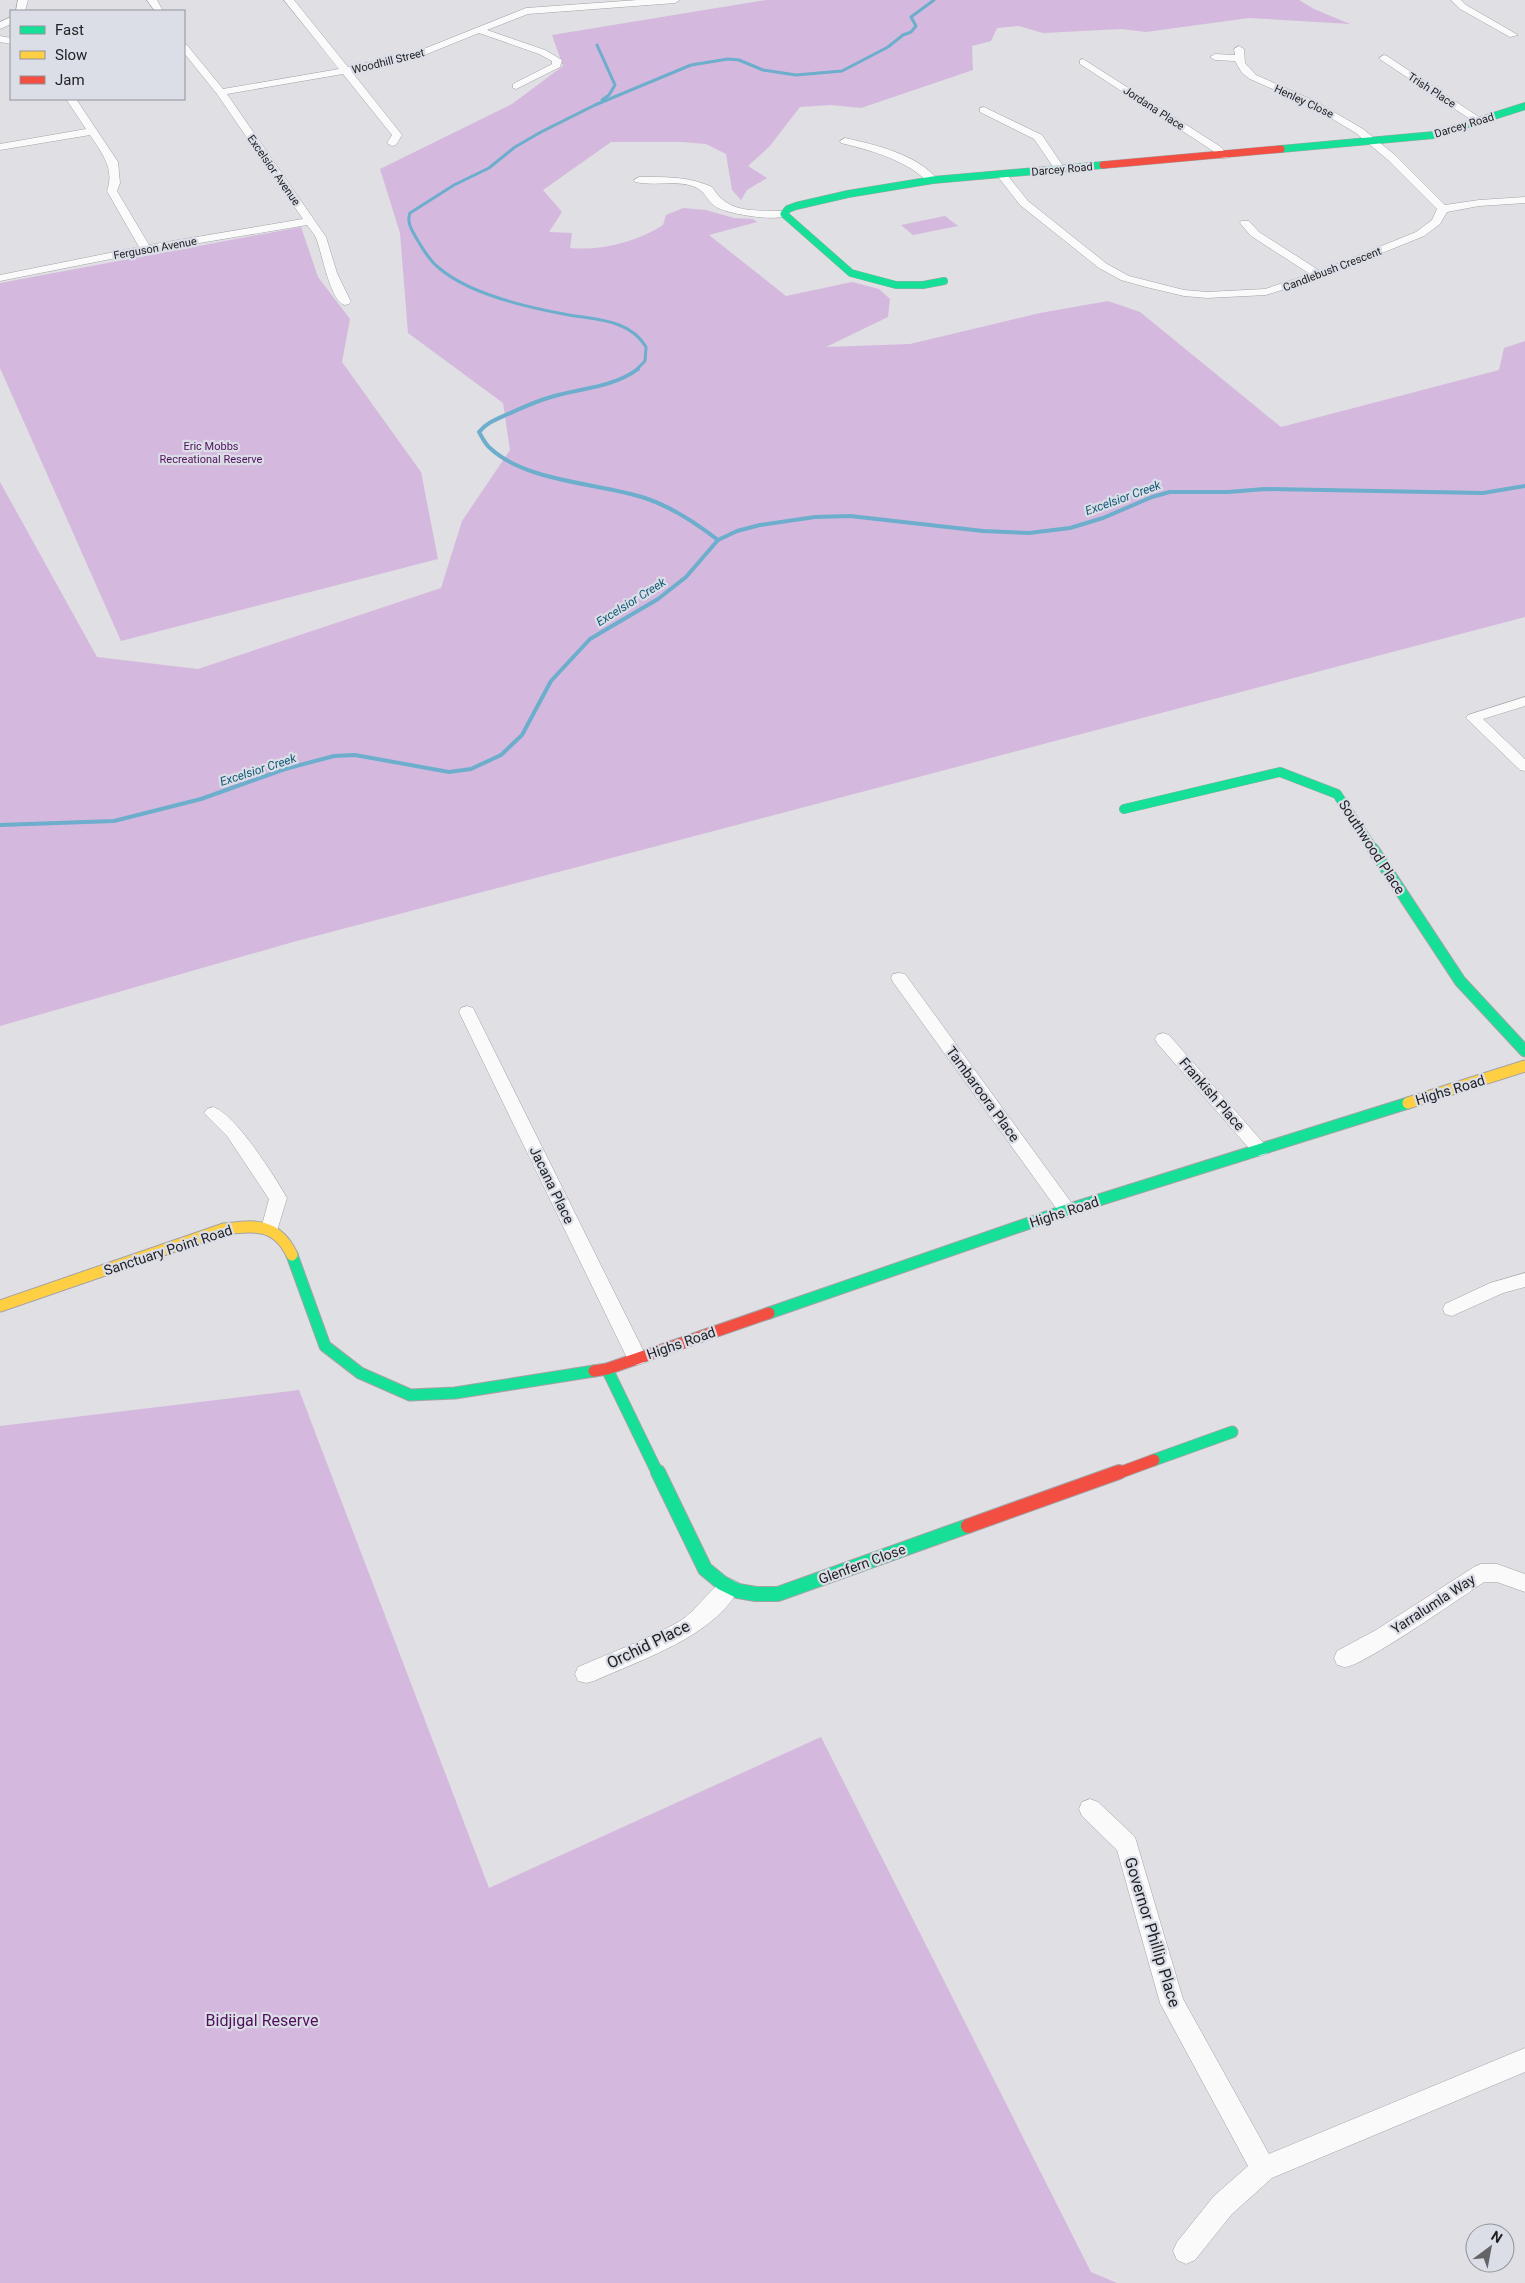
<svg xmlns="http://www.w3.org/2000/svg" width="1525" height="2283" font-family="Roboto,sans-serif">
<rect width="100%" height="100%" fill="#dfdfe4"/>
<!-- green -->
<g fill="#d5b8dd">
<path d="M766 0H1299L1314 9 1350 24 1249 18 1146 32 1122 29 1043 33 1019 26 997 28 991 41 972 46 973 70 861 108 831 105 800 107 769 147 748 166 767 178 747 190 741 200 732 190 726 154 706 144 682 142H611L543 190 562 212 549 232 572 233 570 248C601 251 637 242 663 225L666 215 683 208 706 210 734 218 753 219 757 222 709 235 786 296 852 282 879 289 890 299 888 317 826 347 910 344 1040 313 1108 301 1140 312 1281 427 1499 370 1504 348 1525 341V617L293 942 0 1026V482L97 657 198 669 441 588 462 521 510 450 503 403 408 333 400 233 380 169 512 104 563 66 552 35Z"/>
<polygon points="945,216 958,226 913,235 901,225"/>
<polygon points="301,227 318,277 350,319 342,362 421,472 438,559 121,641 0,368 0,283"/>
<polygon points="299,1390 489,1888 821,1737 1091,2272 1117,2283 0,2283 0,1426"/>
</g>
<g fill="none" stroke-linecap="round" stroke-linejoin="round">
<!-- stream-far1 -->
<g stroke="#6caecc" stroke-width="3">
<polyline points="597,45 615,85 609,95 602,100"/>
<path d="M636 370 645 361 646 347C629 318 593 320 564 314 526 307 468 293 439 268 430 261 424 251 418 241 413 232 406 223 410 213L454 185 489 168 515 147 541 132 595 105 691 65 728 59 739 60 763 70 796 75 842 71 888 47 903 35 911 32 916 26 911 17 934 0"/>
</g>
<!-- stream -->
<g stroke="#6caecc" stroke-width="4">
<path d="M638 369C612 388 581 388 551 397 536 401 522 408 508 414 497 419 486 423 479 432 482 437 485 444 490 448 526 482 599 483 645 498 672 507 696 523 718 540"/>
<polyline points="0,825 114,821 201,799 285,769 334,756 355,755 449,772 471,769 501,755 522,735 551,681 590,639 658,599 686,577 718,540 737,531 760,525 815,517 850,516 983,531 1029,533 1070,528 1103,518 1152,497 1170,492 1228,492 1265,489 1483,493 1525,486"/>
</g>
<defs>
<g id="street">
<polygon points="18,0 28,0 25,11 16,11"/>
<polygon points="147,0 157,0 163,11 155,11"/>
<path d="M284 0H294L348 67 416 52 526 8 638 0H680L675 3 528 14 487 30 545 50 562 60 560 67 516 89 513 88V84L552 64V61L539 54 479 33 422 56 352 72 402 135 396 145 392 146 387 143 392 135 343 74 227 94 326 237 337 273 351 302 349 304 345 305C330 302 322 252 316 238 314 233 310 229 307 225L146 252 0 281V275L139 247 107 191C115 169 102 153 90 135L0 150V144L86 129 66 99H76L118 162 120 183 117 191 149 245 303 219 217 94 184 53V44L187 45 223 89 339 69Z"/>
<polygon points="1451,0 1461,0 1466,5 1518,35 1510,37 1460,9"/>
<polygon points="11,17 11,24 0,29 0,22"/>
<polygon points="0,36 11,38 11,44 0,42"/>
<polygon points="1239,46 1244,49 1245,63 1256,75 1315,101 1363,129 1395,155 1445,205 1479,200 1525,197 1525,203 1479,206 1447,212 1440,224 1424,236 1323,277 1266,295 1207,298 1184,296 1146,287 1121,280 1099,268 1020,205 996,174 1001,171 1005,172 1028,201 1107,264 1129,276 1184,290 1207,292 1265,289 1310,274 1251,236 1240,223 1241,221 1249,221 1259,232 1320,271 1416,232 1432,220 1437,209 1388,160 1356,133 1309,105 1250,79 1242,73 1235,61 1215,60 1210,57 1215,54 1235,55 1234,49"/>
<polygon points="1384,55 1387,56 1485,121 1484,123 1476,123 1381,60 1379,58"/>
<polygon points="1083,59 1221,147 1228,156 1227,158 1219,158 1213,151 1080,64 1080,60"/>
<polygon points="984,107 1042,135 1065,169 1064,171 1056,171 1034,139 980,112 980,108"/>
<path d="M845 138C876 145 917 154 938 180L937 182C927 184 918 172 910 168 888 155 865 149 841 143L840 141Z"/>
<path d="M639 177C664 177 688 176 712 187 728 212 747 210 775 211 780 211 785 210 789 214 780 223 730 214 718 208 704 200 708 190 689 185 671 181 653 186 635 182L634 180Z"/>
<polygon points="1525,697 1525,706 1483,719 1525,759 1525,771 1520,770 1466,718 1468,715"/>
<polygon points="899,973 905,974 1073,1205 1076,1210 1073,1215 1067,1217 1061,1215 893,982 891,978 893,974"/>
<polygon points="467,1006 473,1008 475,1012 647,1358 644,1363 637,1365 630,1363 627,1358 459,1012 461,1008"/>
<polygon points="1163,1033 1169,1035 1266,1146 1269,1150 1266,1154 1260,1156 1254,1154 1157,1043 1155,1039 1157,1035"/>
<path d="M213 1107C235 1113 275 1177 287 1198L276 1234 270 1236 264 1234 261 1229 269 1199 227 1136 204 1113 207 1109Z"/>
<polygon points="1525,1273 1525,1287 1503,1293 1452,1316 1445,1314 1443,1309 1445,1304 1490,1283"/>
<path d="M1481 1564H1497L1525 1574V1592L1497 1582H1484C1465 1595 1360 1668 1345 1667 1342 1667 1340 1665 1337 1665L1334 1658 1337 1651 1376 1630 1474 1567Z"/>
<path d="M729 1579 736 1582 739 1588C716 1636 640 1660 594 1681L586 1683 578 1681 575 1674 578 1667C610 1653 651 1638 680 1621 698 1610 711 1585 729 1579Z"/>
<polygon points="1090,1799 1098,1802 1135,1837 1183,1999 1269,2154 1525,2048 1525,2072 1272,2178 1232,2214 1195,2260 1186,2264 1177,2260 1173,2251 1177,2242 1214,2196 1248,2166 1160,2003 1117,1850 1082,1816 1079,1809 1082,1802"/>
</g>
<g id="fast-far3">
<polyline points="1281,149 1434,135 1525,106"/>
<polyline points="944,281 923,285 896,285 851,273 784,214 788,209 796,206 848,194 933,180 1103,165"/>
</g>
<polyline id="fast-far2" points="1124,809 1280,772 1337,794 1374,850"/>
<g id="fast-far1">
<polyline points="1373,849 1460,981 1525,1051"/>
<polyline points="292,1255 325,1346 360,1373 410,1395 455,1393 594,1371"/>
<polyline points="769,1313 1067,1210 1408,1103"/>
<polyline points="607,1369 658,1474"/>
<polyline points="1154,1460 1232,1432"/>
</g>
<polyline id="fast" points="658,1472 705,1569 722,1583 738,1591 756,1594 778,1594 968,1526"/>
<g id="slow">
<polyline points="1408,1103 1525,1066"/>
<path d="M0 1306 224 1229C255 1225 277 1223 292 1255"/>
</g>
<polyline id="jam-far2" points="1103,165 1281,149"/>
<g id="jam-far1">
<polyline points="594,1371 607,1369 769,1313"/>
<polyline points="1116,1474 1154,1460"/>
</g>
<polyline id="jam" points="968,1526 1119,1472"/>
</defs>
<!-- street casing -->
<use href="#street" stroke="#a3a3a7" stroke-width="1"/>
<!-- fast-far3 casing -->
<use href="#fast-far3" stroke="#a3a3a7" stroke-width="8"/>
<!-- fast-far2 casing -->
<use href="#fast-far2" stroke="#a3a3a7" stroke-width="10"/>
<!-- fast-far1 casing -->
<use href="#fast-far1" stroke="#a3a3a7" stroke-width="13"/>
<!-- fast casing -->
<use href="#fast" stroke="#a3a3a7" stroke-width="16"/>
<!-- slow casing -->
<use href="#slow" stroke="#a3a3a7" stroke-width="13"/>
<!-- jam-far2 casing -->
<use href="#jam-far2" stroke="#a3a3a7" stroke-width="8"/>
<!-- jam-far1 casing -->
<use href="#jam-far1" stroke="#a3a3a7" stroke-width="13"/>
<!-- jam casing -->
<use href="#jam" stroke="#a3a3a7" stroke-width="16"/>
<!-- street -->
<use href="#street" fill="#fafafb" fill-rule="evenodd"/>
<!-- fast-far3 -->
<use href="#fast-far3" stroke="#16e098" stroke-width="7"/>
<!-- fast-far2 -->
<use href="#fast-far2" stroke="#16e098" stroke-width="9"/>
<!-- fast-far1 -->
<use href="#fast-far1" stroke="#16e098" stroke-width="11"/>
<!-- fast -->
<use href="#fast" stroke="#16e098" stroke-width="14"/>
<!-- slow -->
<use href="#slow" stroke="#ffcf43" stroke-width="11"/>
<!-- jam-far2 -->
<use href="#jam-far2" stroke="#f24e42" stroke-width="7"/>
<!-- jam-far1 -->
<use href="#jam-far1" stroke="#f24e42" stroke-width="11"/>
<!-- jam -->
<use href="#jam" stroke="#f24e42" stroke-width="14"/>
</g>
<g text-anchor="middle" stroke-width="4.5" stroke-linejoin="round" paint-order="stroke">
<!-- far-street labels -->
<g font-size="11" fill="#212225" stroke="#dcdee7">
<text transform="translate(388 61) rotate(-14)" y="4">Woodhill Street</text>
<text transform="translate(1432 90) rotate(33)" y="4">Trish Place</text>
<text transform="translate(1304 101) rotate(25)" y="4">Henley Close</text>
<text transform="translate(1154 108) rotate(33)" y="4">Jordana Place</text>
<text transform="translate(1464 125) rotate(-17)" y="4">Darcey Road</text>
<text transform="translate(1062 169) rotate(-5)" y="4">Darcey Road</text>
<text transform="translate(274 170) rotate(55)" y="4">Excelsior Avenue</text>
<text transform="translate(155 248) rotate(-10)" y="4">Ferguson Avenue</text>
<text transform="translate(1332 269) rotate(-21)" y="4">Candlebush Crescent</text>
</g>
<!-- far-park labels -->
<g font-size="11" fill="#52105d" stroke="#dcdee7">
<text x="211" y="450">Eric Mobbs<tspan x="211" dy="13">Recreational Reserve</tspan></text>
</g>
<!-- far-water labels -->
<g font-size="12" font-style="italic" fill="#105b77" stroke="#dcdee7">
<text transform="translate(1123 498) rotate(-20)" y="4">Excelsior Creek</text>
<text transform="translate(631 602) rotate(-32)" y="4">Excelsior Creek</text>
<text transform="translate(258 770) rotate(-18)" y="4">Excelsior Creek</text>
</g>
<!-- street labels -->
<g font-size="14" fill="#212225" stroke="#dcdee7">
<text transform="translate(1372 847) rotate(57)" y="5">Southwood Place</text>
<text transform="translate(1450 1090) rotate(-17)" y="5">Highs Road</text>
<text transform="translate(983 1094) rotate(54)" y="5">Tambaroora Place</text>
<text transform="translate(1212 1094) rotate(49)" y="5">Frankish Place</text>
<text transform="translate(552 1185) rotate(64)" y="5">Jacana Place</text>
<text transform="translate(1064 1212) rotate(-18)" y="5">Highs Road</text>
<text transform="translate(168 1250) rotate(-18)" y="5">Sanctuary Point Road</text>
<text transform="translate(681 1343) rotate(-19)" y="5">Highs Road</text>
<text transform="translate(862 1564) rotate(-20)" y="5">Glenfern Close</text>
<text transform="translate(1433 1604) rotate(-33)" y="5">Yarralumla Way</text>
</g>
<!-- near-street labels -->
<g font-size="16" fill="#212225" stroke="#dcdee7">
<text transform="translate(648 1644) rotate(-26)" y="6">Orchid Place</text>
<text transform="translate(1153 1932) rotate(73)" y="6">Governor Phillip Place</text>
</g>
<!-- near-park labels -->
<g font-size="16" fill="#52105d" stroke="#dcdee7">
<text x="262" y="2026">Bidjigal Reserve</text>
</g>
</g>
<!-- legend -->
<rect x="10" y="10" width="175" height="90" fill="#dcdee7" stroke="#919399"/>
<rect x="20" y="26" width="25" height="8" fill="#16e098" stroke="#919399"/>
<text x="55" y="35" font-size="15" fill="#212225">Fast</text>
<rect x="20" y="51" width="25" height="8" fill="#ffcf43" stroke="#919399"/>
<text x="55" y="60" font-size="15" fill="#212225">Slow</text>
<rect x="20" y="76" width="25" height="8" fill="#f24e42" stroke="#919399"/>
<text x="55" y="85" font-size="15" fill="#212225">Jam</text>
<!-- north arrow -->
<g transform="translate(1490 2248) rotate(32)"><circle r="24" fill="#dcdee7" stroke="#919399"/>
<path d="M0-4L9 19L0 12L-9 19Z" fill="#646468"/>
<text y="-8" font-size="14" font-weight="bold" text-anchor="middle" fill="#212225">N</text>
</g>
</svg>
